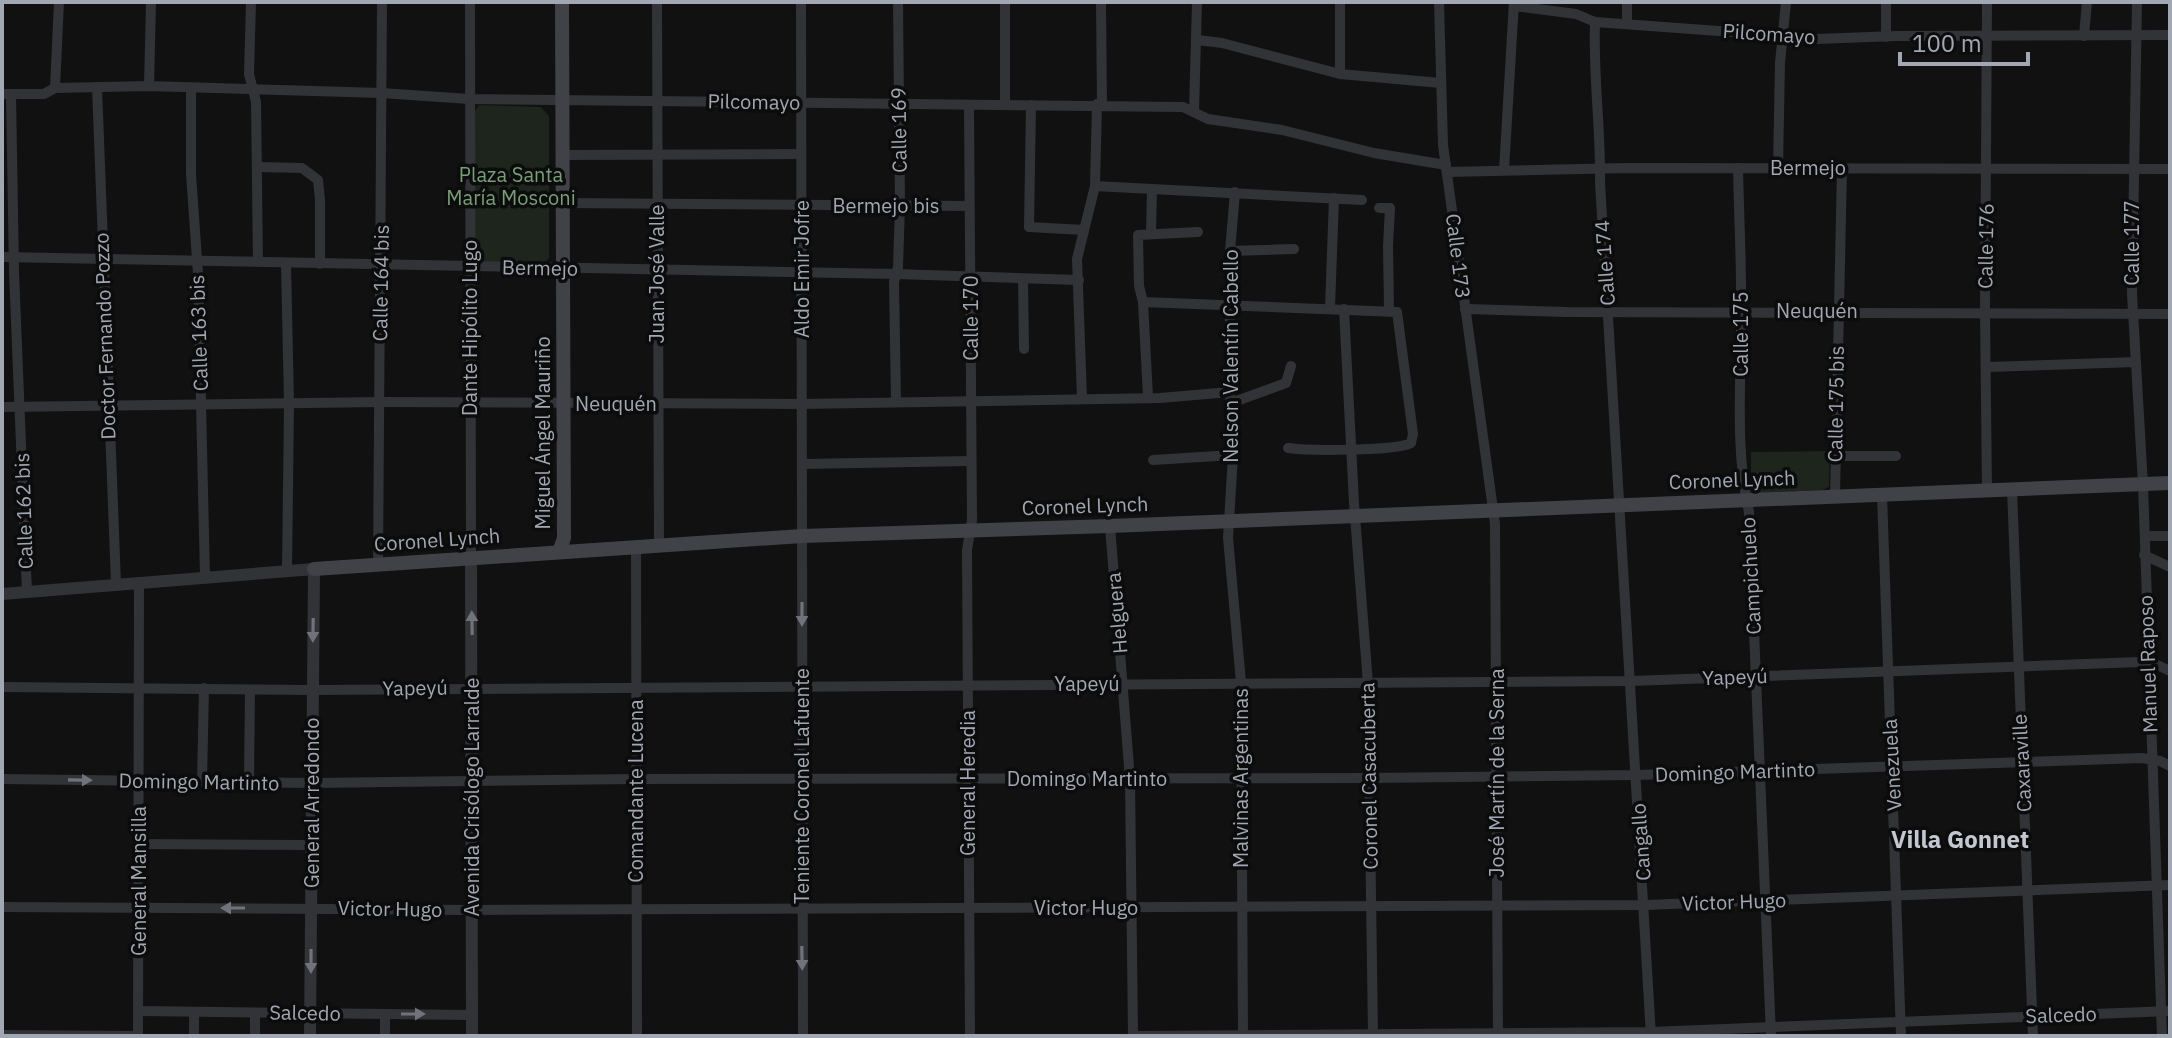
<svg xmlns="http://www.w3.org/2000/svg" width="2172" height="1038" font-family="'IBM Plex Sans',sans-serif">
<rect width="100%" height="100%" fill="#111112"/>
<!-- green -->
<g fill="#1d251d">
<polygon points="479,105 541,107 549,116 549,258 545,263 474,262 475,111"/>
<polygon points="1830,451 1829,487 1822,490 1751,494 1751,452"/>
</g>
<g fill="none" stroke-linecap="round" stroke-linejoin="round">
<!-- minor -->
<g stroke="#323337" stroke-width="10">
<polyline points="251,2 249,74 256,102 258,262"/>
<polyline points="470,2 471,558"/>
<polyline points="657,2 659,545"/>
<polyline points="801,2 803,1036"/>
<polyline points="1101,2 1102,105"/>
<polyline points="1439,2 1443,145 1495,524 1498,1036"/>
<polyline points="1627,2 1627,24"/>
<polyline points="1987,2 1985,313 1987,490"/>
<polyline points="2137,2 2132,294 2143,485 2162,1036"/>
<polyline points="1514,6 1576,14 1595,22 1774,35 1790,40 1896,36 2170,35"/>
<path d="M1595 22C1593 76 1601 129 1600 183L1651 1036"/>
<polyline points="2084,36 2087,2"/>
<polyline points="1886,37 1886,2"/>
<polyline points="1197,40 1222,43 1340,74 1441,83"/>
<polyline points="1340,74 1340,2"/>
<polyline points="149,86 151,2"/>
<polyline points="97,87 116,584"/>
<polyline points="55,88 149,86 382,93 469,99 1183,107 1208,119 1282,130 1374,153 1446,165"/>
<polyline points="191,89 191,174 198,273 205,577"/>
<polyline points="2,94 44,94 55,88 59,2"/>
<polyline points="11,94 14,272 27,592"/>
<polyline points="1005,105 1005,2"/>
<polyline points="1031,105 1029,227 1084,230"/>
<polyline points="969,106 972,520 967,550 970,1036"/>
<polyline points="1194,112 1197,2"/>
<polyline points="562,155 801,154"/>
<polyline points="257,167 302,168 318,180 320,200 320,264"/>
<path d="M1738 168C1739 219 1742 271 1741 322 1741 385 1735 450 1749 512L1771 1036"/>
<polyline points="1778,168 1780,63 1786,2"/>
<polyline points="1504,170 1514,2"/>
<polyline points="1447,172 1627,168 2170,169"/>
<polyline points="1095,186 1362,200"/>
<polyline points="1235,192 1230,251 1230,392 1233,455 1228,538 1241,682 1243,1036"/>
<polyline points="562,203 969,206"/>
<polyline points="1379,208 1390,208 1388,246 1389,310"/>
<polyline points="1151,233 1152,190"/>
<polyline points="1230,251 1294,249"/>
<polyline points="2,257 896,274 1079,280"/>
<polyline points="286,263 289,404 287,571"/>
<polyline points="1023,279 1024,349"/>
<path d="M1143 302 1397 312 1413 434 1411 443C1396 451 1308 451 1288 448"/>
<polyline points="1330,308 1334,198"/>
<polyline points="1344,309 1354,503 1368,684 1373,1036"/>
<polyline points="1465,309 1567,312 2170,314"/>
<polyline points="1986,367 2136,362"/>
<polyline points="1148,397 1143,302 1139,286 1138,235 1198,232"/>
<polyline points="1082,398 1077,259 1095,186 1097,104"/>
<polyline points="896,401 894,282 898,267 900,206 898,2"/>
<polyline points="1231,403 1286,383 1291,366"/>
<polyline points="2,407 380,402 802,404 1160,398 1230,392"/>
<polyline points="1835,456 1896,456"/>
<polyline points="1153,460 1233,455"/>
<polyline points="803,464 971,461"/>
<polyline points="2012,489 2033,1036"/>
<polyline points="1882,495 1901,1036"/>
<polyline points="1835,496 1842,168"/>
<polyline points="1110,526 1130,779 1133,1036"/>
<polyline points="2145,536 2170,536"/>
<polyline points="636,547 637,1036"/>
<polyline points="2144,555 2170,567"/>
<polyline points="378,565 382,2"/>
<polyline points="2,687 312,690 1631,681 2139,662 2153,663 2170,671"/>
<polyline points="2,779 312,783 636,779 1371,778 1636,775 2142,758 2160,761 2170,766"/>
<polyline points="202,781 204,688"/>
<polyline points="249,782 250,690"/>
<polyline points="140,844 311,845"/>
<polyline points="2,907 472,910 1645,905 2170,885"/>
<polyline points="139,1011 472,1015"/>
<polyline points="194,1012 194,1036"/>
<polyline points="2,1035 138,1036"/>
<polyline points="138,1036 139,582"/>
<polyline points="255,1036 255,1013"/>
<polyline points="385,1036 385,1014"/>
<polyline points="1136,1036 1651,1032 2170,1011"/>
</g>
<!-- tertiary -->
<g stroke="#323337" stroke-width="12">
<polyline points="471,558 472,1036"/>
<polyline points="2,594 314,569 310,1036"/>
</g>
<!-- secondary -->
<g stroke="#404247" stroke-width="14">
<polyline points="559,552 564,538 562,2"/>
<polyline points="314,569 802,536 1110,526 2170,483"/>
</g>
</g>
<!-- one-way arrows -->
<defs><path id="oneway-solid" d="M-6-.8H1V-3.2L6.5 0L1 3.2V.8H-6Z" transform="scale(2)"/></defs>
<g fill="#70737b">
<use href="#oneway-solid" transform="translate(802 614) rotate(90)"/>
<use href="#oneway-solid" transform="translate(472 623) rotate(-91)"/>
<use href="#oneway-solid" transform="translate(313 630) rotate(91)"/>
<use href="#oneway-solid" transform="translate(80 780) rotate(1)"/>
<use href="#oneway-solid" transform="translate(233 908) rotate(180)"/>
<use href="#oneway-solid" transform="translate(802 958) rotate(89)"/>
<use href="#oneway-solid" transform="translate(311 961) rotate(90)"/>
<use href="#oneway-solid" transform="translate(413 1014)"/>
</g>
<g text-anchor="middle" stroke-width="7" stroke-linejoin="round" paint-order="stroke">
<!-- street labels -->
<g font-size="20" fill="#a2a8b3" stroke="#0c0c0d">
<text transform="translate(1769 34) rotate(4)" y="7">Pilcomayo</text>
<text transform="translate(754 102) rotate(1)" y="7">Pilcomayo</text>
<text transform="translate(899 130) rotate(-91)" y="7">Calle 169</text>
<text x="1808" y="175">Bermejo</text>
<text x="886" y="213">Bermejo bis</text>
<text transform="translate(2132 243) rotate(-90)" y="7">Calle 177</text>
<text transform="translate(1986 246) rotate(-89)" y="7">Calle 176</text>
<text transform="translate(1458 256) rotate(83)" y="7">Calle 173</text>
<text transform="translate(1605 263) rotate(-94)" y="7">Calle 174</text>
<text transform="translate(540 268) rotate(1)" y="7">Bermejo</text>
<text transform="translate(802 269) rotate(-90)" y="7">Aldo Emir Jofre</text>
<text transform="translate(657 274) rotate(-90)" y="7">Juan José Valle</text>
<text transform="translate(381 283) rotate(-89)" y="7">Calle 164 bis</text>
<text x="1817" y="318">Neuquén</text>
<text transform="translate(971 318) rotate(-90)" y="7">Calle 170</text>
<text transform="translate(470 328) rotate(-90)" y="7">Dante Hipólito Lugo</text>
<text transform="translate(199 333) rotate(-92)" y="7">Calle 163 bis</text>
<text transform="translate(1741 334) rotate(-90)" y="7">Calle 175</text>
<text transform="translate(105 336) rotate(-92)" y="7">Doctor Fernando Pozzo</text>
<text transform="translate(1231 356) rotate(-90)" y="7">Nelson Valentín Cabello</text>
<text x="616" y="411">Neuquén</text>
<text transform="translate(1836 404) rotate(-89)" y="7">Calle 175 bis</text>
<text transform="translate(543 433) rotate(-90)" y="7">Miguel Ángel Mauriño</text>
<text transform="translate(1732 480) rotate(-2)" y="7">Coronel Lynch</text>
<text transform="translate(1085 506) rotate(-2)" y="7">Coronel Lynch</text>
<text transform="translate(24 511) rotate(-92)" y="7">Calle 162 bis</text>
<text transform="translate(437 540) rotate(-4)" y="7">Coronel Lynch</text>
<text transform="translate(1751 576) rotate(-93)" y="7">Campichuelo</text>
<text transform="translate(1117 613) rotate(-95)" y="7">Helguera</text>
<text transform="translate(2148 664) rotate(-92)" y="7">Manuel Raposo</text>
<text transform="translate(1735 677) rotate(-2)" y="7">Yapeyú</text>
<text x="1087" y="691">Yapeyú</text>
<text transform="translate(415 688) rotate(-1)" y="7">Yapeyú</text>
<text transform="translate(2022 763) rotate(-93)" y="7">Caxaraville</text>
<text transform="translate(1892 765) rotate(-93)" y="7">Venezuela</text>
<text transform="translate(1735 772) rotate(-2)" y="7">Domingo Martinto</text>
<text transform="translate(1497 773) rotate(-90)" y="7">José Martín de la Serna</text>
<text transform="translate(1369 776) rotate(-91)" y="7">Coronel Casacuberta</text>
<text transform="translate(1241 778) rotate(-90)" y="7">Malvinas Argentinas</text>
<text x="1087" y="786">Domingo Martinto</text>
<text transform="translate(199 782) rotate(1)" y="7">Domingo Martinto</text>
<text transform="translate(968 783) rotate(-90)" y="7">General Heredia</text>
<text transform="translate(802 786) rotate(-90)" y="7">Teniente Coronel Lafuente</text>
<text transform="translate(636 791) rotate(-90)" y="7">Comandante Lucena</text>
<text transform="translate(472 797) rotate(-90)" y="7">Avenida Crisólogo Larralde</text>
<text transform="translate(312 803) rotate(-90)" y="7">General Arredondo</text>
<text transform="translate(1641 842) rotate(-94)" y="7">Cangallo</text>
<text transform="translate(139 881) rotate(-90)" y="7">General Mansilla</text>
<text transform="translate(1734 902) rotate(-2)" y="7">Victor Hugo</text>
<text x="1086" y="915">Victor Hugo</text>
<text transform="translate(390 909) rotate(1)" y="7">Victor Hugo</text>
<text transform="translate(305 1013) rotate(1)" y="7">Salcedo</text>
<text transform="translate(2061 1015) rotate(-2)" y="7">Salcedo</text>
</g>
<!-- park labels -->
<g font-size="20" fill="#799e78" stroke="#0c0c0d">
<text x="511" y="182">Plaza Santa<tspan x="511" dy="23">María Mosconi</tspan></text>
</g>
<!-- quarter labels -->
<g font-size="24" font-weight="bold" fill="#c3c7cf" stroke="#0c0c0d">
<text x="1960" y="848">Villa Gonnet</text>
</g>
</g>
<!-- border -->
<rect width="2172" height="1038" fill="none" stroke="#a2a8b3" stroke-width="8"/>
<!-- scale -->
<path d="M1900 52v12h128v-12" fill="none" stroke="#a2a8b3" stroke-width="4"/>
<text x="1912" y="52" font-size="24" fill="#a2a8b3" stroke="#0c0c0d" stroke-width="6" paint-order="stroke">100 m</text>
</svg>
